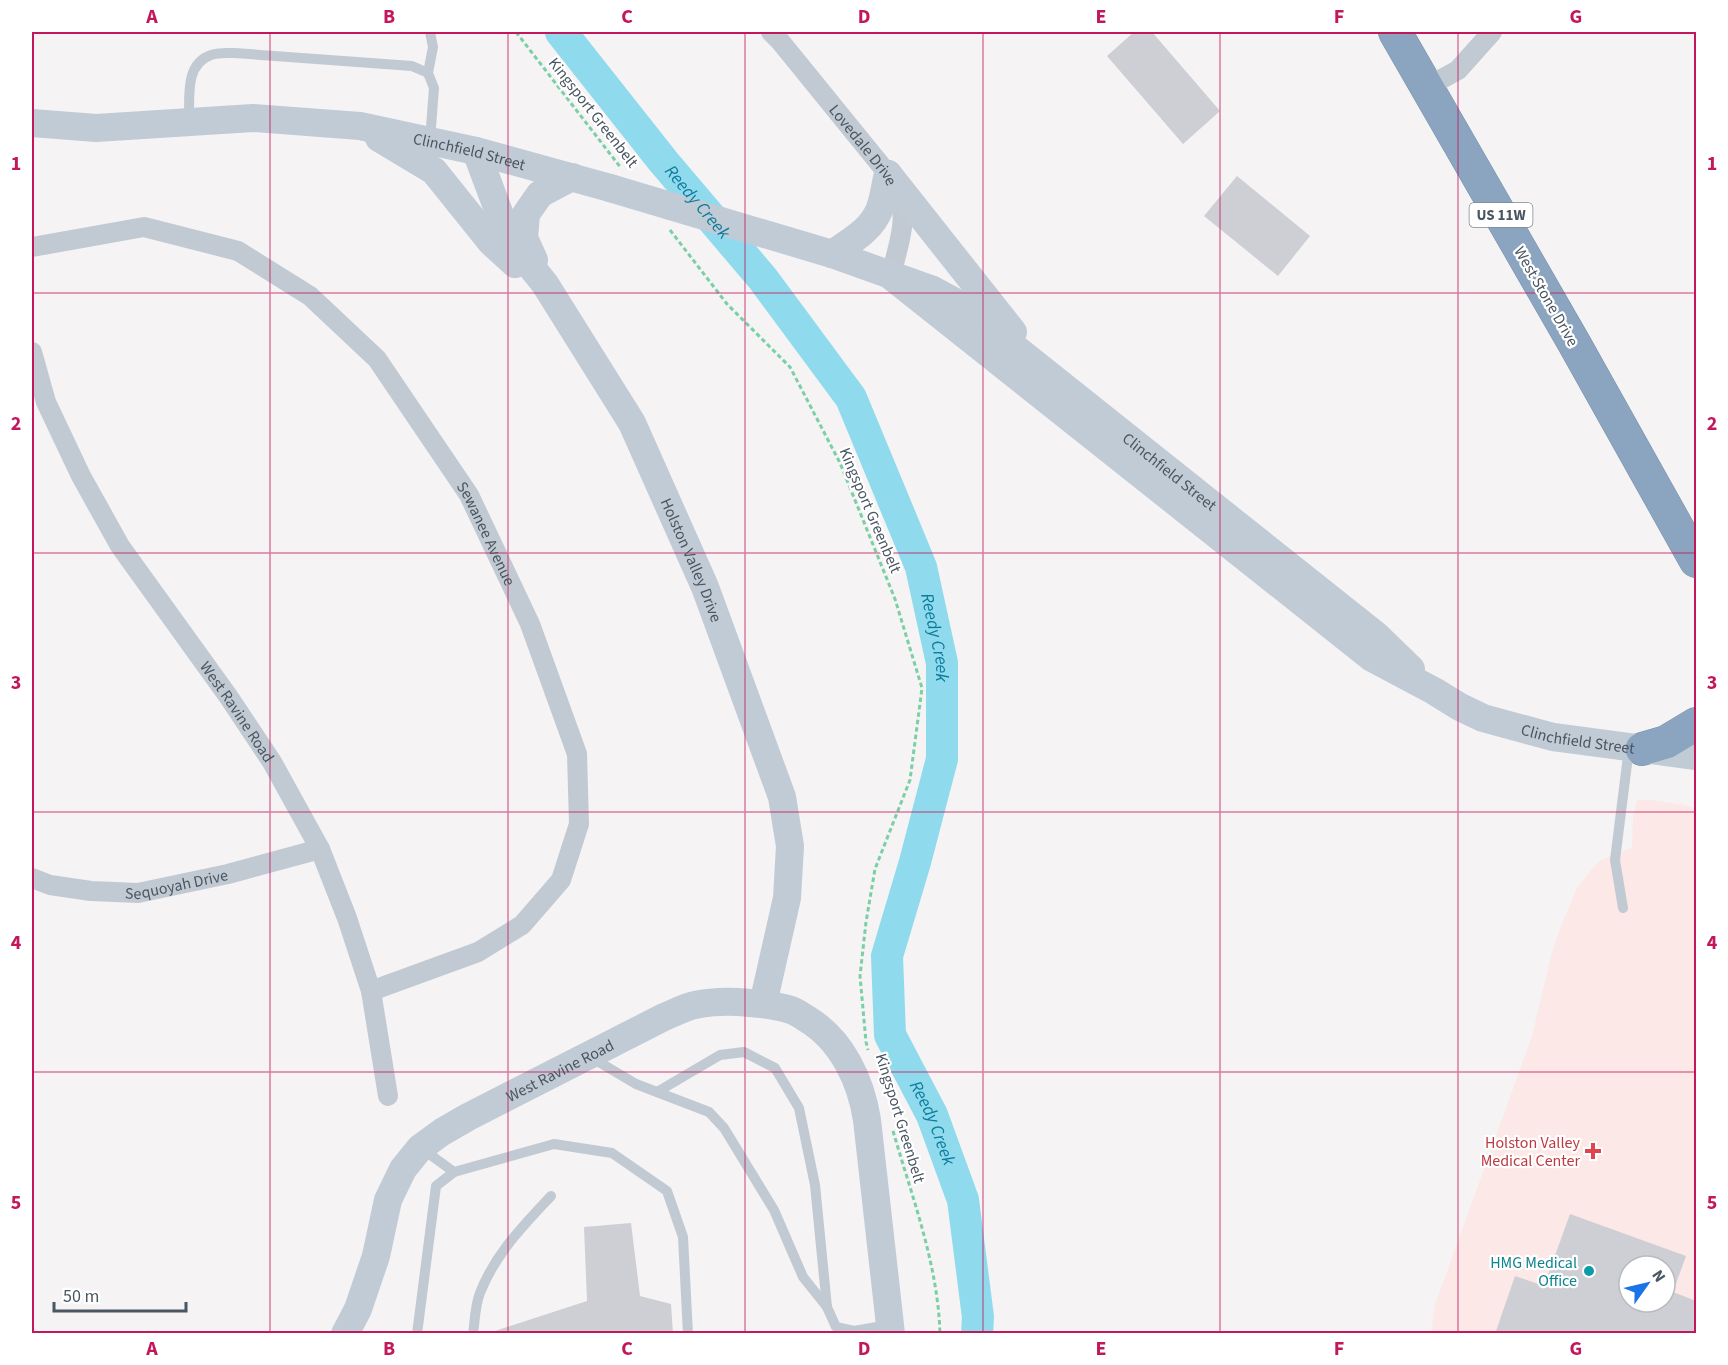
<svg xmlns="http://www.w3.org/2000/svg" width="1728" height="1365" font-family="'Source Sans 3',sans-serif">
<rect width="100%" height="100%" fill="#f5f3f3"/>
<!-- medical -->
<path fill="#fce8e6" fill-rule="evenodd" d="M1637 800H1650L1685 805 1696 809V1333L1431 1334 1435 1305 1532 1036 1552 952 1561 926 1577 888 1596 864 1601 860 1632 848 1633 818ZM1629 1266H1665V1302H1629Z"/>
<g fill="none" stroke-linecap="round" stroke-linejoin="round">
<!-- river -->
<path stroke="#90daee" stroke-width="32" id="s1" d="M561 32 663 161 763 279 851 398 921 567 942 663V759L915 862 887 956 890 1035 932 1115 963 1200 978 1317 977 1334"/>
</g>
<!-- building -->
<g fill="#cdcfd5" fill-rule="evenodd">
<polygon points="1134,32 1152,32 1220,111 1183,144 1107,56"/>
<polygon points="1237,176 1310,236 1278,276 1204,216"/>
<path d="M1570 1214 1686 1256 1673 1292 1696 1301V1334H1495L1515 1276 1544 1286ZM1629 1266H1665V1302H1629Z"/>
<polygon points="631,1223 640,1296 671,1304 673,1334 496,1334 495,1331 587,1301 584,1227"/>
</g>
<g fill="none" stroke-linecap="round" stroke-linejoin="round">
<defs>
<g id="highway">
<polyline points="1395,32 1574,343 1696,561"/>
<polyline points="1642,749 1666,742 1696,724"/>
</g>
</defs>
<!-- highway casing -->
<use href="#highway" stroke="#7690ad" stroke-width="34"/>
<!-- path -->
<g stroke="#7ad0a6" stroke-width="3" stroke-dasharray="4.5 3" stroke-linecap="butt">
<polyline points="516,32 621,168"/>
<polyline points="670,230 727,304 790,367 840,463 895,599 922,688 910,780 875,869 866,922 860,976 866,1042 868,1050"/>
<path d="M893 1131C912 1197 938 1264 940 1334"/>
</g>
<!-- lane -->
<g stroke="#c1cad2" stroke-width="10">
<path d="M189 122C190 99 184 64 211 55 218 52 228 53 235 53L412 66 428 73"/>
<polyline points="430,140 434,88 428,73 433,47 430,32"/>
<polyline points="1623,908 1615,860 1629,748"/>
<polyline points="592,1058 636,1084 709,1112 724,1128 774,1210 803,1277 827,1307 836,1327 854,1331 888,1325"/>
<polyline points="657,1092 720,1055 744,1052 775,1068 799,1108 815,1185 827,1307"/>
<polyline points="421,1148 454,1172 554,1144 612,1153 667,1191 683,1237 688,1334"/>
<polyline points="417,1334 436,1186 454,1172"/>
<path d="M473 1334C475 1320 475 1305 480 1293 495 1254 523 1226 551 1196"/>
</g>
<!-- street -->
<g stroke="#c1cad2" stroke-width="20">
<path id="s2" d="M771 32 780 41 888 174C891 181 896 188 899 196 909 220 896 252 891 276"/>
<polyline points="1427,87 1458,70 1492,32"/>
<path id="s3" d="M32 247 144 227 238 251 310 296 377 359 469 495 530 624 577 754 579 824 561 880 522 925 478 952 371 991"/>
<path id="s4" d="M32 352 46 402 81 476 120 546 228 696 272 762 320 849 347 918 371 991 388 1096"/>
<path id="s5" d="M32 878 50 885 91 891 138 893 228 874 320 849"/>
</g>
<!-- secondary -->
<g stroke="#c1cbd6" stroke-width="28">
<path id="s6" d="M32 123 96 128 253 118 360 126 476 151 610 188"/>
<polyline points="379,138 434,171 491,242 515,264"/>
<path id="s7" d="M476 151 509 239 545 284 632 423 705 587 782 797 790 846 787 898 763 1004"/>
<polyline points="888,174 1013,332"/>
<path id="s8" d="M832 254 933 290 961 305 1377 636 1411 669"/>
<path d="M832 254C851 241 872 230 880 208 884 197 885 185 888 174"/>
<polyline points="534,260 524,238 526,214 540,194 572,177"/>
<path id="s9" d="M891 276 1372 658 1434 691 1460 707 1483 718 1553 737 1696 756"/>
<path id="s10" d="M345 1334 358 1309 376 1256 388 1200 403 1169 420 1148 442 1132 468 1117 664 1017C674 1013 685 1007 695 1005 713 1001 732 1001 750 1003 763 1004 778 1006 791 1010 797 1012 802 1016 807 1019 842 1040 861 1081 867 1120L891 1334"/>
</g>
<!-- highway -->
<use href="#highway" stroke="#8ba5c1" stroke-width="33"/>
<!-- secondary-bridge -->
<polyline stroke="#c1cbd6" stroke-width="28" points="610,188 832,254"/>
</g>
<!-- grid -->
<path fill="none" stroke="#c2185b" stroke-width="1.5" stroke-opacity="0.55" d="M270 32V1334M508 32V1334M745 32V1334M983 32V1334M1220 32V1334M1458 32V1334M32 293H1696M32 553H1696M32 812H1696M32 1072H1696"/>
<!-- markers -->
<path fill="#e0444e" stroke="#fff" stroke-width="2" d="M1590 1142h6v6h6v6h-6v6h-6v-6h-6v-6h6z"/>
<circle fill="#0f9aa8" stroke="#fff" stroke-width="2" cx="1589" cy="1271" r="6"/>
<g text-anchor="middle" stroke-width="4.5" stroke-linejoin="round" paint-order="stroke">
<!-- shield labels -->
<rect fill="#fff" stroke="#808990" stroke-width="1.5" x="1469.5" y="203" width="63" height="24" rx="4.5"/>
<g font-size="15" font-weight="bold" fill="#4a5661">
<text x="1501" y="220">US 11W</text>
</g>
<!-- street labels -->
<g font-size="16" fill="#4a5661" stroke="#fff">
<text transform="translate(594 112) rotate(52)" y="6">Kingsport Greenbelt</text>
<text dy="6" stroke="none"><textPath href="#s2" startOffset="146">Lovedale Drive</textPath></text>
<text dy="6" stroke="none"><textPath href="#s6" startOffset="441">Clinchfield Street</textPath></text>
<text transform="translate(1547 296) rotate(60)" y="6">West Stone Drive</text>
<text dy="6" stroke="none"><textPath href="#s8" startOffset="406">Clinchfield Street</textPath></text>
<text transform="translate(871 510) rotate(67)" y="6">Kingsport Greenbelt</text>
<text dy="6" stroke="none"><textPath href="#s3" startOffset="594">Sewanee Avenue</textPath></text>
<text dy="6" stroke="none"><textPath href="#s7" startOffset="465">Holston Valley Drive</textPath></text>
<text dy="6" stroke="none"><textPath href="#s4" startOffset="417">West Ravine Road</textPath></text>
<text dy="6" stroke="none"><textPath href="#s9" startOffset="838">Clinchfield Street</textPath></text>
<text dy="6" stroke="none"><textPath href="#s5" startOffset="147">Sequoyah Drive</textPath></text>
<text dy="6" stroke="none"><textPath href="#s10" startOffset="363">West Ravine Road</textPath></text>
<text transform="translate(901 1118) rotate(73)" y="6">Kingsport Greenbelt</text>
</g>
<!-- health labels -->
<g font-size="16" fill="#be3a42" stroke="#fff" text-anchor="end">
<text x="1580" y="1148">Holston Valley<tspan x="1580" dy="18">Medical Center</tspan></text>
</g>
<!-- culture labels -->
<g font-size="16" fill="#0d838f" stroke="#fff" text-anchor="end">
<text x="1577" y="1268">HMG Medical<tspan x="1577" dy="18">Office</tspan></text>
</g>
<!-- water labels -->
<g font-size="18" font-style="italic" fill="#0c7c9b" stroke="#fff">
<text dy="6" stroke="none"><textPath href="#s1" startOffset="218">Reedy Creek</textPath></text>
<text dy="6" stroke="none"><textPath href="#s1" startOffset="722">Reedy Creek</textPath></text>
<text dy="6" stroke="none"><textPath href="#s1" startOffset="1226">Reedy Creek</textPath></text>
</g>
</g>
<!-- border -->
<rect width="1728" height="1365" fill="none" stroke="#ffffff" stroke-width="66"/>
<!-- north arrow -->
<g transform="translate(1647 1284) rotate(56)"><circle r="28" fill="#ffffff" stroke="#b7bbc0" stroke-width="1.5"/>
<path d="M0-4.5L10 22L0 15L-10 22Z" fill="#1a73e8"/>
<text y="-9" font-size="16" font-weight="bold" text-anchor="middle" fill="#4a5661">N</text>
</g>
<!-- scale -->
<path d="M54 1302v9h132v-9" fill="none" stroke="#4a5661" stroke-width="3"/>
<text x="63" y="1302" font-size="18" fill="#4a5661" stroke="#ffffff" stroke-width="4.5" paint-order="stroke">50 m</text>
<rect x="33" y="33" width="1662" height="1299" fill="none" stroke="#c2185b" stroke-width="2"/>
<g font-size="20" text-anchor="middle" font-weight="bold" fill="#c2185b">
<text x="152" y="23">A</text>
<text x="389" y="23">B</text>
<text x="627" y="23">C</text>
<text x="864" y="23">D</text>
<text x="1101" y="23">E</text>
<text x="1339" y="23">F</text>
<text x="1576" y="23">G</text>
<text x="16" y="170">1</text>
<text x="1712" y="170">1</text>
<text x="16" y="430">2</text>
<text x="1712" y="430">2</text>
<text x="16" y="689">3</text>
<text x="1712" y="689">3</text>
<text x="16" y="949">4</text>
<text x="1712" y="949">4</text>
<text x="16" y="1209">5</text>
<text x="1712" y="1209">5</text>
<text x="152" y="1355">A</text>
<text x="389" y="1355">B</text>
<text x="627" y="1355">C</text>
<text x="864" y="1355">D</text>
<text x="1101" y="1355">E</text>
<text x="1339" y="1355">F</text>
<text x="1576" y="1355">G</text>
</g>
</svg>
